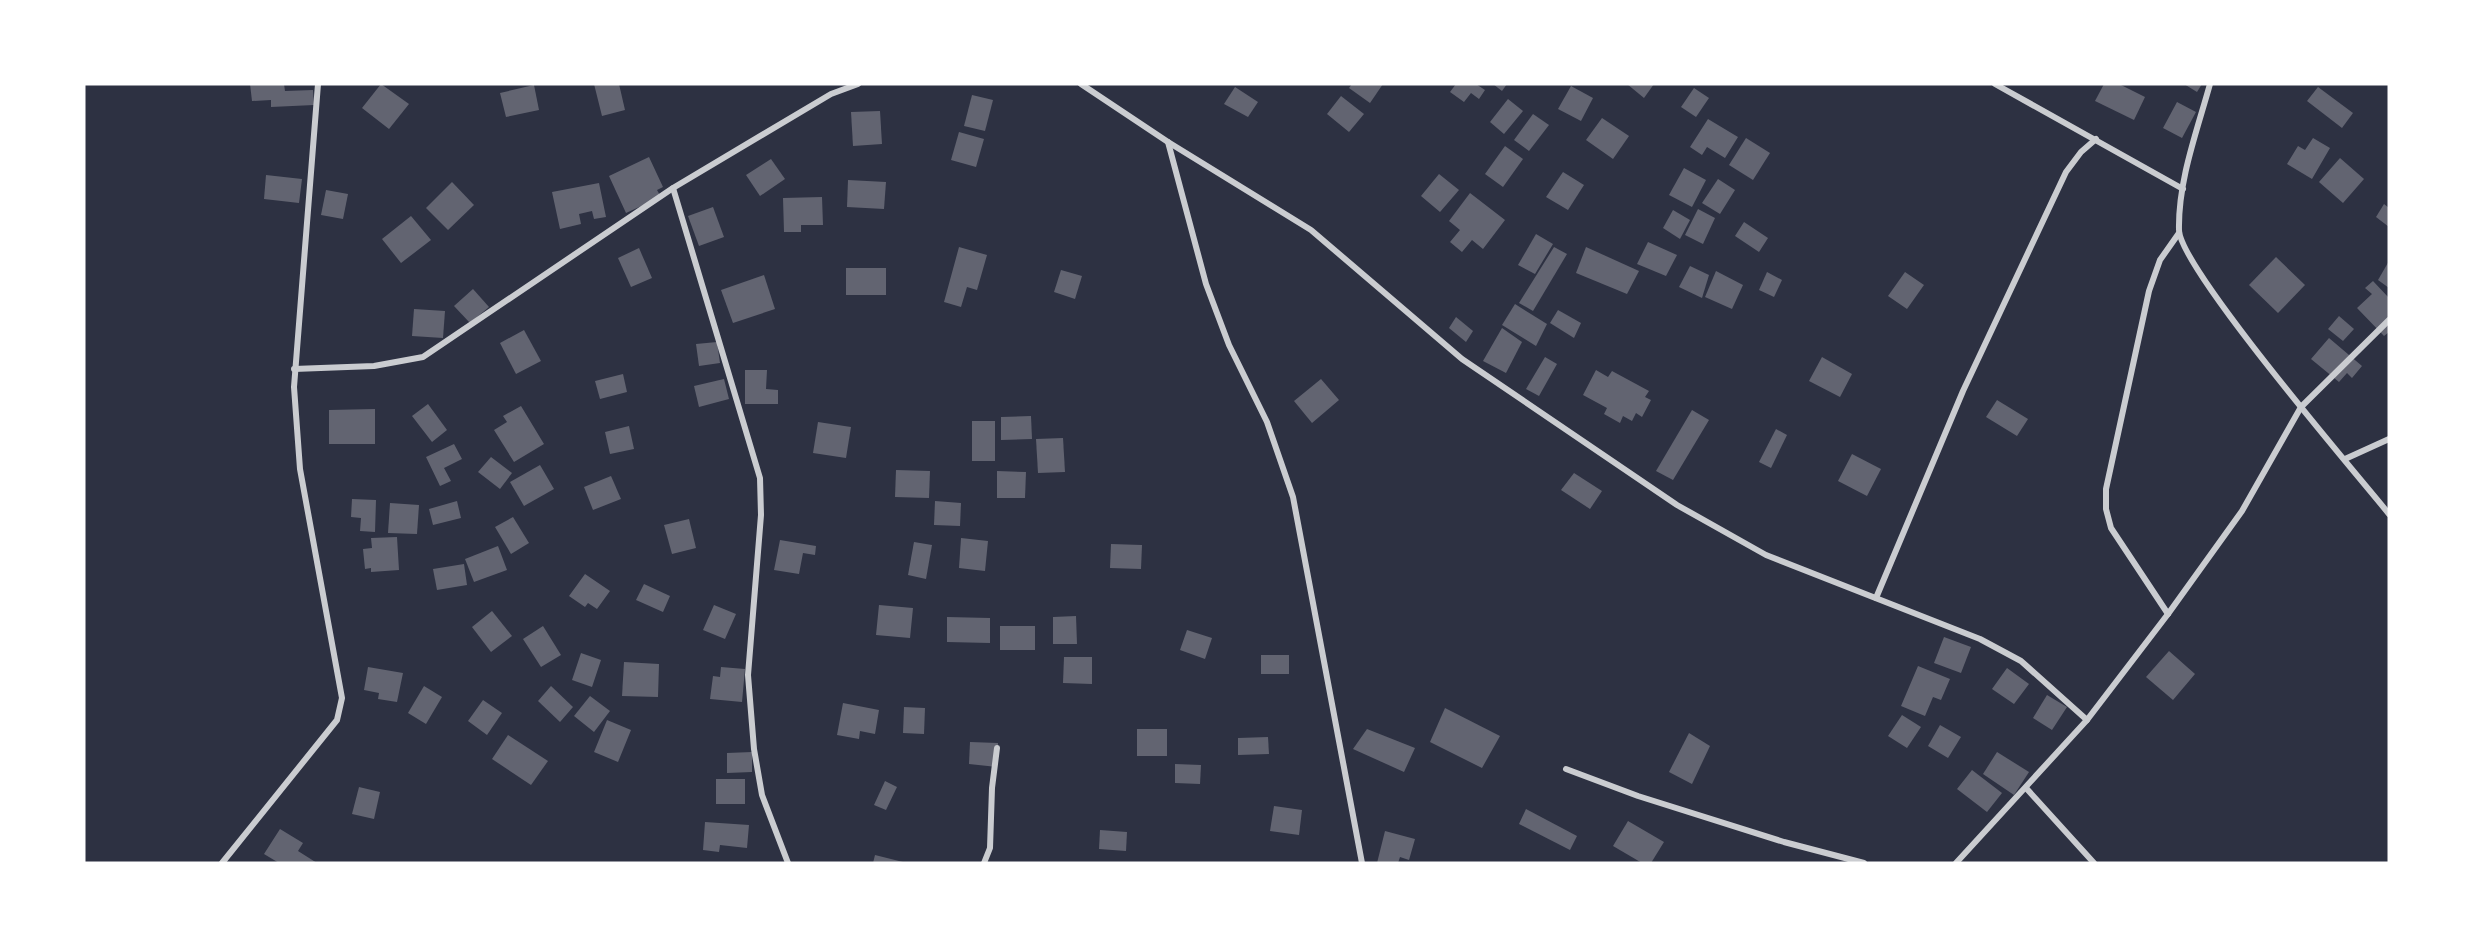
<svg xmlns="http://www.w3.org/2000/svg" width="2473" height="947" font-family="'Source Sans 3',sans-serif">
<rect width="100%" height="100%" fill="#2d3142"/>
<!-- building -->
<g fill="#626471">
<polygon points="250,84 284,84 285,91 313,90 314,105 271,107 271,100 252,101"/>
<polygon points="381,84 409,104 389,129 362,108"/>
<polygon points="594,84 619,84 625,110 602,116"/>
<polygon points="1352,84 1383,84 1370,103 1349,88"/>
<polygon points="1456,84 1476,84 1485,90 1479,99 1471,93 1464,102 1450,92"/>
<polygon points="1493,84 1507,84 1502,91"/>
<polygon points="1627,84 1654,84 1644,98"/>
<polygon points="2104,84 2119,84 2145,97 2134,120 2095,101"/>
<polygon points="2184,84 2202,84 2197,92"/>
<polygon points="534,85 539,110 506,117 500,93"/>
<polygon points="1571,86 1593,98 1581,121 1558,109"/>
<polygon points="1235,87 1258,102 1248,117 1224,104"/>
<polygon points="2318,87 2353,113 2342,128 2307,101"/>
<polygon points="1694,88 1709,98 1696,117 1681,107"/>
<polygon points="972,95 993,100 985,131 964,126"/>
<polygon points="1341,96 1364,114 1349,132 1327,114"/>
<polygon points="1508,99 1523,111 1504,134 1490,122"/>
<polygon points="2177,102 2196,112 2182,138 2163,128"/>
<polygon points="880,111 882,144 853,146 851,112"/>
<polygon points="1533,114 1549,125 1529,151 1514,140"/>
<polygon points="1602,118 1629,136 1613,159 1586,140"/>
<polygon points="1708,119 1738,137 1725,158 1707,147 1702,155 1690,147"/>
<polygon points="959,132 984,139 976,167 951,160"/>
<polygon points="1746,138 1770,153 1753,180 1729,165"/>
<polygon points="2313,138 2330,148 2312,179 2287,164 2298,146 2305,150"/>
<polygon points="1505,146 1523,159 1503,187 1485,174"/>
<polygon points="649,157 663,187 657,190 661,197 626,213 609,176"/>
<polygon points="2340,158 2364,179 2343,203 2319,182"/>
<polygon points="771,159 785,179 760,196 746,175"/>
<polygon points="1684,168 1706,180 1692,207 1669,195"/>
<polygon points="1563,172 1584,185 1568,210 1546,197"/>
<polygon points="1439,174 1459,190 1440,212 1421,196"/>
<polygon points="266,175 302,179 299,203 264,199"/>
<polygon points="1718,179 1735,190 1720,214 1702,203"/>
<polygon points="848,180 886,182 884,209 847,207"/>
<polygon points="452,182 474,205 448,230 426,208"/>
<polygon points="599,183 606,217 594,219 592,211 579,214 581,224 560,229 552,192"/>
<polygon points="326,190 348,194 343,219 321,215"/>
<polygon points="1470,193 1505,220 1483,249 1472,240 1462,252 1450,242 1460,230 1449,221"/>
<polygon points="822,197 823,225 801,225 801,232 784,232 783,198"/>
<polygon points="2384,204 2389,208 2389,227 2376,217"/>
<polygon points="713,207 724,237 699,246 688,216"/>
<polygon points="1698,209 1715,218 1703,244 1685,235"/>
<polygon points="1673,210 1690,220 1680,239 1663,228"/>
<polygon points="411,216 431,240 401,263 382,239"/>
<polygon points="1744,222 1768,238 1759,252 1735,236"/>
<polygon points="1536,234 1553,244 1535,274 1518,265"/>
<polygon points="1648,242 1677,255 1666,276 1637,264"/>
<polygon points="959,247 987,255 977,290 967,287 961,307 944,302"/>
<polygon points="1554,247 1567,254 1533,311 1519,303"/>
<polygon points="1586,247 1639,271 1627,294 1576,273"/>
<polygon points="639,248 652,278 631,287 618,258"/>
<polygon points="2276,257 2305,285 2278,313 2249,285"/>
<polygon points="2389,261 2389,288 2378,280"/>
<polygon points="1690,266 1709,275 1702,298 1679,287"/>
<rect x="846" y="268" width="40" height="27"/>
<polygon points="1061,270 1082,276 1075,299 1054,292"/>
<polygon points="1716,271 1743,285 1732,309 1705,297"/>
<polygon points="1767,272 1782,280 1774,297 1759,290"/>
<polygon points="1905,272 1924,285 1907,309 1888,296"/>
<polygon points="764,275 775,309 733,323 721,290"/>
<polygon points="2373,281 2389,298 2389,332 2384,336 2357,308 2372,294 2365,288"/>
<polygon points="473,289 489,307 470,323 454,306"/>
<polygon points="1515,304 1547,324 1536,346 1502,325"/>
<polygon points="414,309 445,311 443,338 412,336"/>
<polygon points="1558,310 1581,323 1574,338 1550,323"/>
<polygon points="2339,316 2354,329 2343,341 2328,329"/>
<polygon points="1456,317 1473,331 1466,342 1449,328"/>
<polygon points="1502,328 1522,342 1506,373 1483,361"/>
<polygon points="524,330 541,361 516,374 500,343"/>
<polygon points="2329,338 2362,366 2352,378 2347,373 2339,382 2311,359"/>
<polygon points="717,342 720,363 699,366 696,344"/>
<polygon points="1545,357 1557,364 1539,396 1526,389"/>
<polygon points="1822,357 1852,374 1840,397 1809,381"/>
<polygon points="745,370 767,370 766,389 778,390 778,404 745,404"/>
<polygon points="1596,370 1608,377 1612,371 1649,391 1645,397 1651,400 1642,417 1636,413 1632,421 1623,416 1620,423 1604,414 1607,408 1583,395"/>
<polygon points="623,374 627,392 600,399 595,381"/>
<polygon points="724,379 729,399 699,407 694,386"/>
<polygon points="1321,379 1339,400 1312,423 1294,401"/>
<polygon points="1997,400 2028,419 2017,436 1986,417"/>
<polygon points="428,404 447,430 432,442 412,416"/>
<polygon points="521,406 544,444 514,462 494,430 507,422 503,416"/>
<polygon points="375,409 375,444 329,444 329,410"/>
<polygon points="1692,410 1709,420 1673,480 1656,471"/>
<polygon points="1031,416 1032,439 1001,440 1001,417"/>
<rect x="972" y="421" width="23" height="40"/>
<polygon points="818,422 851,427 846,458 813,453"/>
<polygon points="629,426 634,449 610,454 605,432"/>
<polygon points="1776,429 1787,435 1771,468 1759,462"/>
<polygon points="1063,438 1065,472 1038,473 1036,439"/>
<polygon points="454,444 462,459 444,468 451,481 440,486 426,457"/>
<polygon points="1852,454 1881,469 1867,496 1838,481"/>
<polygon points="491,457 512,473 500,489 478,472"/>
<polygon points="540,465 554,489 524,506 510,482"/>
<polygon points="896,470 930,471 929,498 895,497"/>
<polygon points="997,471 1026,472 1025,498 997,498"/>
<polygon points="1574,473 1602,491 1590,509 1561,490"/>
<polygon points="611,476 621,499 593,510 584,487"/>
<polygon points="352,499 376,500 375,532 360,531 361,518 351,517"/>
<polygon points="457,501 461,518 433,525 429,509"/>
<polygon points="935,501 961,503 960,526 934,525"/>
<polygon points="390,503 419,505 417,534 388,533"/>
<polygon points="513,517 529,543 511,554 495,527"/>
<polygon points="689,519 696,548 672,554 664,525"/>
<polygon points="397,537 399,570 371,572 371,568 365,569 363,549 372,548 371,538"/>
<polygon points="961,538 988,541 985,571 959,568"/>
<polygon points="780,540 816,546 815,555 803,553 799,574 774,570"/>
<polygon points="914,542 932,545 926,579 908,575"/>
<polygon points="1111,544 1142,545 1141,569 1110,568"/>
<polygon points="498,546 507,570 474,582 465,559"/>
<polygon points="464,564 467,585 437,590 433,569"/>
<polygon points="585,574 610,591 597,609 588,603 585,607 569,596"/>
<polygon points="644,584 670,596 663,612 636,600"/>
<polygon points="714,605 736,614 725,639 703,630"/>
<polygon points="879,605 913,608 910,638 876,635"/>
<polygon points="492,611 512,636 491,652 472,627"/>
<polygon points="1076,616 1077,644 1053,644 1053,617"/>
<polygon points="947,617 990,618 990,643 947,642"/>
<polygon points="543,626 561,655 541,667 523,639"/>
<rect x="1000" y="626" width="35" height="24"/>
<polygon points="1187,630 1212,638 1205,659 1180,650"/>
<polygon points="1944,637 1971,647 1961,673 1934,663"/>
<polygon points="2169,651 2195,674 2173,700 2146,677"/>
<polygon points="581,653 601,660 592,687 572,680"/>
<rect x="1261" y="655" width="28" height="19"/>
<polygon points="1064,657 1092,657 1092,684 1063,683"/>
<polygon points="624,662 659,664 658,697 622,696"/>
<polygon points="1918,666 1950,679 1941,700 1933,697 1925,716 1901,706"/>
<polygon points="368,667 403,673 397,702 378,699 379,693 364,690"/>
<polygon points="721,667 745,669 742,702 710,699 713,676 720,677"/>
<polygon points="2007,668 2029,684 2014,704 1992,689"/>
<polygon points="424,686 442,697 426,724 408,713"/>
<polygon points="551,686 573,707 560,722 538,701"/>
<polygon points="2047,695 2067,707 2052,730 2033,718"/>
<polygon points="590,696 610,711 594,732 574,716"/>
<polygon points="483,700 502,713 487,735 468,721"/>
<polygon points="843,703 879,710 875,734 860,731 859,739 837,735"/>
<polygon points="904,707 925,708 924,734 903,733"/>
<polygon points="1445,708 1500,736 1482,768 1430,742"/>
<polygon points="1902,715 1921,727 1907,748 1888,736"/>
<polygon points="607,720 631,730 618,762 594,752"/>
<polygon points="1940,725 1961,737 1948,758 1928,746"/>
<rect x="1137" y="729" width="30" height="27"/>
<polygon points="1367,729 1415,748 1404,772 1353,749"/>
<polygon points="1689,733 1710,746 1692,784 1669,772"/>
<polygon points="508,735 548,761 531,785 492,759"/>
<polygon points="1268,737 1269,754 1238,755 1238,738"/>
<polygon points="970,742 998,743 997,767 969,764"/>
<polygon points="752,752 752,772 727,773 727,753"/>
<polygon points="1997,752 2029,772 2014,795 1983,774"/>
<polygon points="1175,764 1201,765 1200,784 1175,783"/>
<polygon points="1972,770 2002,793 1987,812 1957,789"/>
<rect x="716" y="779" width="29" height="25"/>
<polygon points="885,781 897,787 886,810 874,805"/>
<polygon points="359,787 380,792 374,819 352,814"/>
<polygon points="1274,806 1302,810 1299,835 1270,831"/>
<polygon points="1526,809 1577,836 1570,850 1519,824"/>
<polygon points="1628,821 1664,842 1651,863 1642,863 1613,846"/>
<polygon points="705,822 749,825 747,848 720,845 719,852 703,850"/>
<polygon points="280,829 303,843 298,851 317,863 279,863 264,854"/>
<polygon points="1100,830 1127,832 1126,851 1099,849"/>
<polygon points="1385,831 1415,839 1409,860 1400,857 1398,863 1377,863"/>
<polygon points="875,855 903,862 903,863 873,863"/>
</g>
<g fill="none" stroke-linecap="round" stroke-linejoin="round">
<!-- minor -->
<g stroke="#caccd0" stroke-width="6">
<polyline points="1081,84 1168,142 1311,230 1462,359 1677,505 1766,555 1980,639 2021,661 2087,720"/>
<polyline points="1995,84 2183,189"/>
<path d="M2210 84C2197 131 2178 181 2179 230 2180 268 2355 472 2389 514"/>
<polyline points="1168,142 1206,284 1229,345 1267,422 1293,497 1362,863"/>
<polyline points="673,188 760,478 761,515 748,675 754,749 762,795 788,863"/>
<polyline points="294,369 374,366 423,357 673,188 831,94 858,84"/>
<polyline points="2345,459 2389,439"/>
<polyline points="1876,598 1963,391 2066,172 2081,152 2096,139"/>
<polyline points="2168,614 2111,528 2106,509 2106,489 2149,291 2160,260 2179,233"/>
<polyline points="1566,769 1638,796 1784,842 1864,863"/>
<polyline points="2026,788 2094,863"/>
<polyline points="222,863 337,720 342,698 300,469 294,387 318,84"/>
<polyline points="984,863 990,848 992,788 997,748"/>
<polyline points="1956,863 2087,720 2168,614 2242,511 2301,407 2389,320"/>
</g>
</g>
<!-- border -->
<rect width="2473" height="947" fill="none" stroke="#ffffff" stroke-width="171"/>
</svg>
